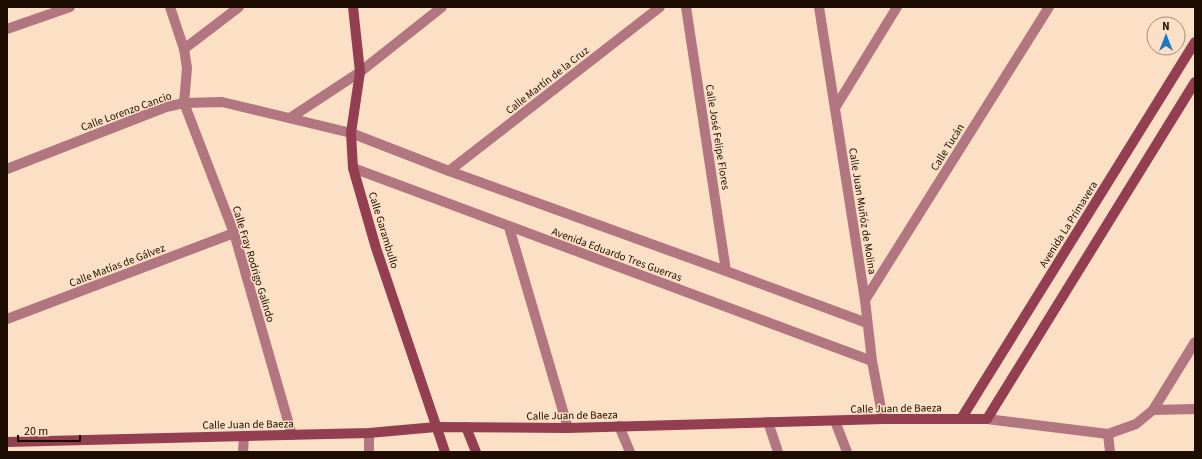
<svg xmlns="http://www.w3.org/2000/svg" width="1202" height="459" font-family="'Source Sans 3',sans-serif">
<rect width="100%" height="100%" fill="#fbe0c5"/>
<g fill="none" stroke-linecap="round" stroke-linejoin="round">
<!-- street -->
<g stroke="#b27680" stroke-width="10">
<polyline points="170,7 184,49 187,68 184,103 234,233 292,435"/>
<polyline points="686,7 726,271"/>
<polyline points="819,7 865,300 872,361 883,419"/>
<polyline points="7,29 70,7"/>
<polyline points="184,49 239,7"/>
<polyline points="835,108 897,7"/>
<polyline points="290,118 360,72 442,7"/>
<polyline points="353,168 872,361"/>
<polyline points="7,169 166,107 184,103 222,102 351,133 449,171 726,271 867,323"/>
<polyline points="449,171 660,7"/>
<polyline points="509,227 568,428"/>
<polyline points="865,300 1049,7"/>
<polyline points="7,319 234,233"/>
<polyline points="1153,410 1195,409"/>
<polyline points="987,419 1108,434 1136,424 1153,410 1195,342"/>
<polyline points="835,421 847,452"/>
<polyline points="768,422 778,452"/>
<polyline points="619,426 630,452"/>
<polyline points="369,433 369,452"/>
<polyline points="1108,434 1110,452"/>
<polyline points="243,452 244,436"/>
</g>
<!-- secondary -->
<g stroke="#933e51" stroke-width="10">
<polyline points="353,7 360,72 351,133 353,168 376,248 445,452"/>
<polyline points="961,419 1195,42"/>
<polyline points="466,427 476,452"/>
<polyline points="7,442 369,433 436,427 568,428 883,419 987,419 1195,82"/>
</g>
</g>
<g text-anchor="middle" stroke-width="3" stroke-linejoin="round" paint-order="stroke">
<!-- street labels -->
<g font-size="11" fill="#1c0d00" stroke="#fbe0c5">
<text transform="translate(547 80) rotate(-38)" y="4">Calle Martín de la Cruz</text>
<text transform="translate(126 111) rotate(-20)" y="4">Calle Lorenzo Cancio</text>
<text transform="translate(718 137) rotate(81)" y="4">Calle José Felipe Flores</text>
<text transform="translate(947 147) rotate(-58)" y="4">Calle Tucán</text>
<text transform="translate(863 211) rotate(81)" y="4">Calle Juan Muñóz de Molina</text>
<text transform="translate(1068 224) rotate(-58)" y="4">Avenida La Primavera</text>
<text transform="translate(384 230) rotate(73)" y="4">Calle Garambullo</text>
<text transform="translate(617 254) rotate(20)" y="4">Avenida Eduardo Tres Guerras</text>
<text transform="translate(254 264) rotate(73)" y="4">Calle Fray Rodrigo Galindo</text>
<text transform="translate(117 265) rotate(-21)" y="4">Calle Matías de Gálvez</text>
<text transform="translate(896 408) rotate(-1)" y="4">Calle Juan de Baeza</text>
<text transform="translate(572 415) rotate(-1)" y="4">Calle Juan de Baeza</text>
<text transform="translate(248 424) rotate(-1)" y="4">Calle Juan de Baeza</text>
</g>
</g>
<!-- border -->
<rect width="1202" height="459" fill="none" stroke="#1c0d00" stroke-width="16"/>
<!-- north arrow -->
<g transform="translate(1166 36)"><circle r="19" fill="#fbe0c5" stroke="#a28c76"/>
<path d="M0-3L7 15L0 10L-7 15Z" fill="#197bc7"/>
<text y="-6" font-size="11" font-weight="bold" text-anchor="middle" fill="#1c0d00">N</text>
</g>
<!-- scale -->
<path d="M18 435v6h62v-6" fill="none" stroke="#1c0d00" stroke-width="2"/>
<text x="24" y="435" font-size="12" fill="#1c0d00" stroke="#fbe0c5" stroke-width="3" paint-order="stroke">20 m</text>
</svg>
